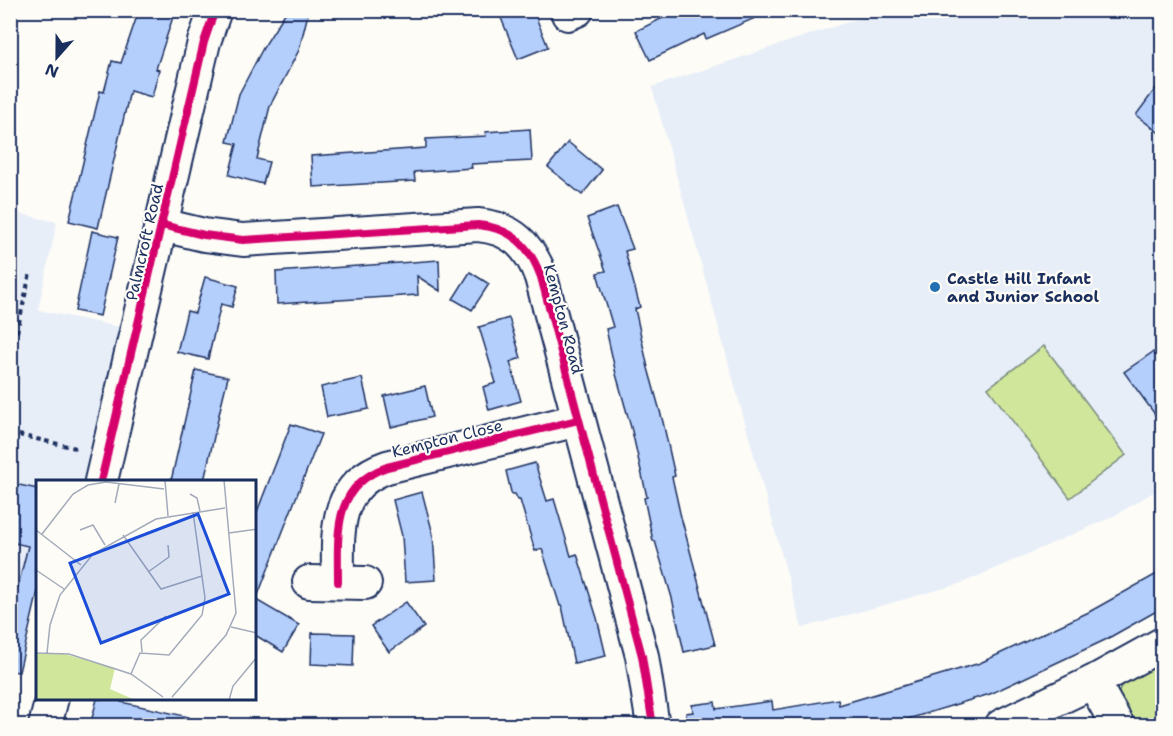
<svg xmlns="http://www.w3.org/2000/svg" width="1173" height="736" font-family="'Shantell Sans',sans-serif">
<rect width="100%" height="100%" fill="#fdfcf7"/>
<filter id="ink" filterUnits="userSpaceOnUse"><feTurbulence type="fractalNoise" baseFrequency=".0167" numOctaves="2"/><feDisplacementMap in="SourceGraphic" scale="12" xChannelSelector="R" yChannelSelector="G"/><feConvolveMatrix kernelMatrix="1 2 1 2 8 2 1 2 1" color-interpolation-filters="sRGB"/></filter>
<g filter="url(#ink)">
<!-- built -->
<g fill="#e7eef8">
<polygon points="881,11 1162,11 1162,487 1114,516 962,583 802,628 652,87"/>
<polygon points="11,212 57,222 38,310 124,328 86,481 38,481 37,597 11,591"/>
</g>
<!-- grass -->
<g fill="#d0e69b" stroke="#768a7c" stroke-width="1.5">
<polygon points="1044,346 1126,455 1070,498 988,388"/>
<path d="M1162 655V723L1126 725C1124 716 1120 706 1119 697 1116 677 1149 664 1162 655Z"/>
</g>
<!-- building -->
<g fill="#b5cffc" stroke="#1b2f5e" stroke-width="1.5">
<polygon points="139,10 154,10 173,17 156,69 159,70 152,97 130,91 98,228 69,221 100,91 104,92 112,61 121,63"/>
<polygon points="287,10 309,10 299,50 270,106 257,159 269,162 263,184 229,175 237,144 227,142 239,94 263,48"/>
<polygon points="520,10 533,10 548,47 518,59 501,18"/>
<polygon points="679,10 774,10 706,39 704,34 650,60 636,31"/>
<polygon points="1162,80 1162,135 1136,115"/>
<polygon points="530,129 532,161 471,164 472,168 414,172 415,181 313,187 311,156 426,148 426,139 486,136 485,132"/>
<polygon points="568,142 602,170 582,195 548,167"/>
<polygon points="617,207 633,249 625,251 640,307 635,309 648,368 663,422 675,476 672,477 680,513 715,645 684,652 672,598 655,541 653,541 644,498 647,497 632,431 616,374 606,329 613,327 597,273 606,271 587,218"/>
<polygon points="92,231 118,237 100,316 75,311"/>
<polygon points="439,260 440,291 417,276 418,295 277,304 276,272"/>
<polygon points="470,272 489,284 472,310 453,299"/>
<polygon points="205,277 238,286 232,307 221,304 208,359 177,352 187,311 195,313"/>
<polygon points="509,318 521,358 510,362 521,401 489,410 483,387 496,383 479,327"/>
<polygon points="1153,352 1162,365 1162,424 1124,372"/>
<polygon points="196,370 228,377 223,397 204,481 171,481"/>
<polygon points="362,378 369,409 327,417 321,387"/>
<polygon points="425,386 432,417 391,427 384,396"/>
<polygon points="291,424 321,434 256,600 299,625 283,652 255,635 255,517"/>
<polygon points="535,463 547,501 554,499 571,556 577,554 597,618 606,656 574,663 562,606 560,606 542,549 535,551 520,500 518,500 515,494 512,494 511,492 506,471"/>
<polygon points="10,483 38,489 38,591 19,672 10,671 10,596 15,598 28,546 10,542"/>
<polygon points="422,492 433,534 436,580 405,582 402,536 393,500"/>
<polygon points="1162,571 1162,608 1105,640 990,694 885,726 687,726 686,713 693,712 692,705 715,702 716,709 772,701 773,710 838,699 839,705 980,663 1089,612"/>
<polygon points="406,602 424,627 389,652 371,626"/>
<polygon points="312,633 354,634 353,666 311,664"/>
<polygon points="97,699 122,699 121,702 189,717 188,726 90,726"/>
</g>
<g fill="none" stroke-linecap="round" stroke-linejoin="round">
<defs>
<g id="minor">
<polyline points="568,14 577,10"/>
<path d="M162 225 204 235 243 240 478 225C512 228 530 246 541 277L642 656 653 726"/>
<polyline points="101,481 204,42 215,10"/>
<polyline points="309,582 365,583"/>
<path d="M338 582C338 534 332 486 387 467L578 420"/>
<polyline points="1093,682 1118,726"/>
<polyline points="45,726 52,698"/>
<polyline points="1001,726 1093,682 1162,644"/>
</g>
</defs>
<!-- minor casing -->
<use href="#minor" stroke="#1b2f5e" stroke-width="36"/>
<!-- path -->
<g stroke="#1b2f5e" stroke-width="4" stroke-dasharray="4.5 4.5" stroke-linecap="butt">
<polyline points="15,341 30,273"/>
<polyline points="10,433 80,449"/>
</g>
<!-- minor -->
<use href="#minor" stroke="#fdfcf7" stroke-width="32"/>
<defs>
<g id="cycleway">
<path d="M162 225 204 235 243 240 478 225C512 228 530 246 541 277L642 656 653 726"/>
<polyline points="101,481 204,42 215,10"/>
<path d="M338 582C338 534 332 486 387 467L578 420"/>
</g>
</defs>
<!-- cycleway casing -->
<use href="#cycleway" stroke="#fdfcf7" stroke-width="11"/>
<!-- cycleway -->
<use href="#cycleway" stroke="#d6006c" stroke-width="8"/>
</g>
</g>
<!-- markers -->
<circle fill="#1f6fb2" stroke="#fdfcf7" stroke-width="2" cx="935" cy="287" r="6"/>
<g text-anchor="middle" stroke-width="4.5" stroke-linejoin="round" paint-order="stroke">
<!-- street labels -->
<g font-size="16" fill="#1b2f5e" stroke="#fdfcf7">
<text transform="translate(144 242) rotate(-77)" y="6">Palmcroft Road</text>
<text transform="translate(564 319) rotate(75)" y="6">Kempton Road</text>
<text transform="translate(447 438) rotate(-14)" y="6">Kempton Close</text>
</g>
<!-- poi labels -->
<g font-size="16" font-weight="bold" fill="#1b2f5e" stroke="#fdfcf7" text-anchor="start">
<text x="947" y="284">Castle Hill Infant<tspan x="947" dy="18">and Junior School</tspan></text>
</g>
</g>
<!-- overview -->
<g transform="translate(36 480)">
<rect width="220" height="220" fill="#fdfcf7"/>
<path d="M0 173H25L79 188 74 209 99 220H1Z" fill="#d0e69b"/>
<path fill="none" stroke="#a3aaba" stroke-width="1.5" d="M129 0 132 36M154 14 161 18 164 31M79 23 83 4M0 50 45 85M44 50 57 45 69 65M193 53 221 49M6 54 37 14 52 5 70 2 128 9M87 55 125 109 166 96M0 90 28 109M112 92 133 77 132 65M195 147 221 153M106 172 105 160 130 136M0 173 33 174 95 194 127 217M11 173 14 145 24 115 57 74 120 39 189 28M95 194 104 173 133 175 166 135 169 118 157 32M136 217 190 155 200 133 188 0M193 220 197 206 221 177"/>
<path fill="#1d4ed8" fill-opacity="0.15" stroke="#1d4ed8" stroke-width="3" d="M162 34 193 114 65 163 34 83Z"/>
<rect width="220" height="220" fill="none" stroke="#1b2f5e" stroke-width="3"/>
</g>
<!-- margin -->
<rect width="1173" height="736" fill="none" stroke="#fdfcf7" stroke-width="36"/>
<rect x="18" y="18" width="1137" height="700" fill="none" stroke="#1b2f5e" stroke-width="2" filter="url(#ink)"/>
<!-- north arrow -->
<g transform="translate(57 57) rotate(201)" stroke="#fdfcf7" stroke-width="4.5" paint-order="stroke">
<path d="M0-4.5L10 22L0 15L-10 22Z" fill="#1b2f5e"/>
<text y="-9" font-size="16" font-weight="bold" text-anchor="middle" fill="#1b2f5e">N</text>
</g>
</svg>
